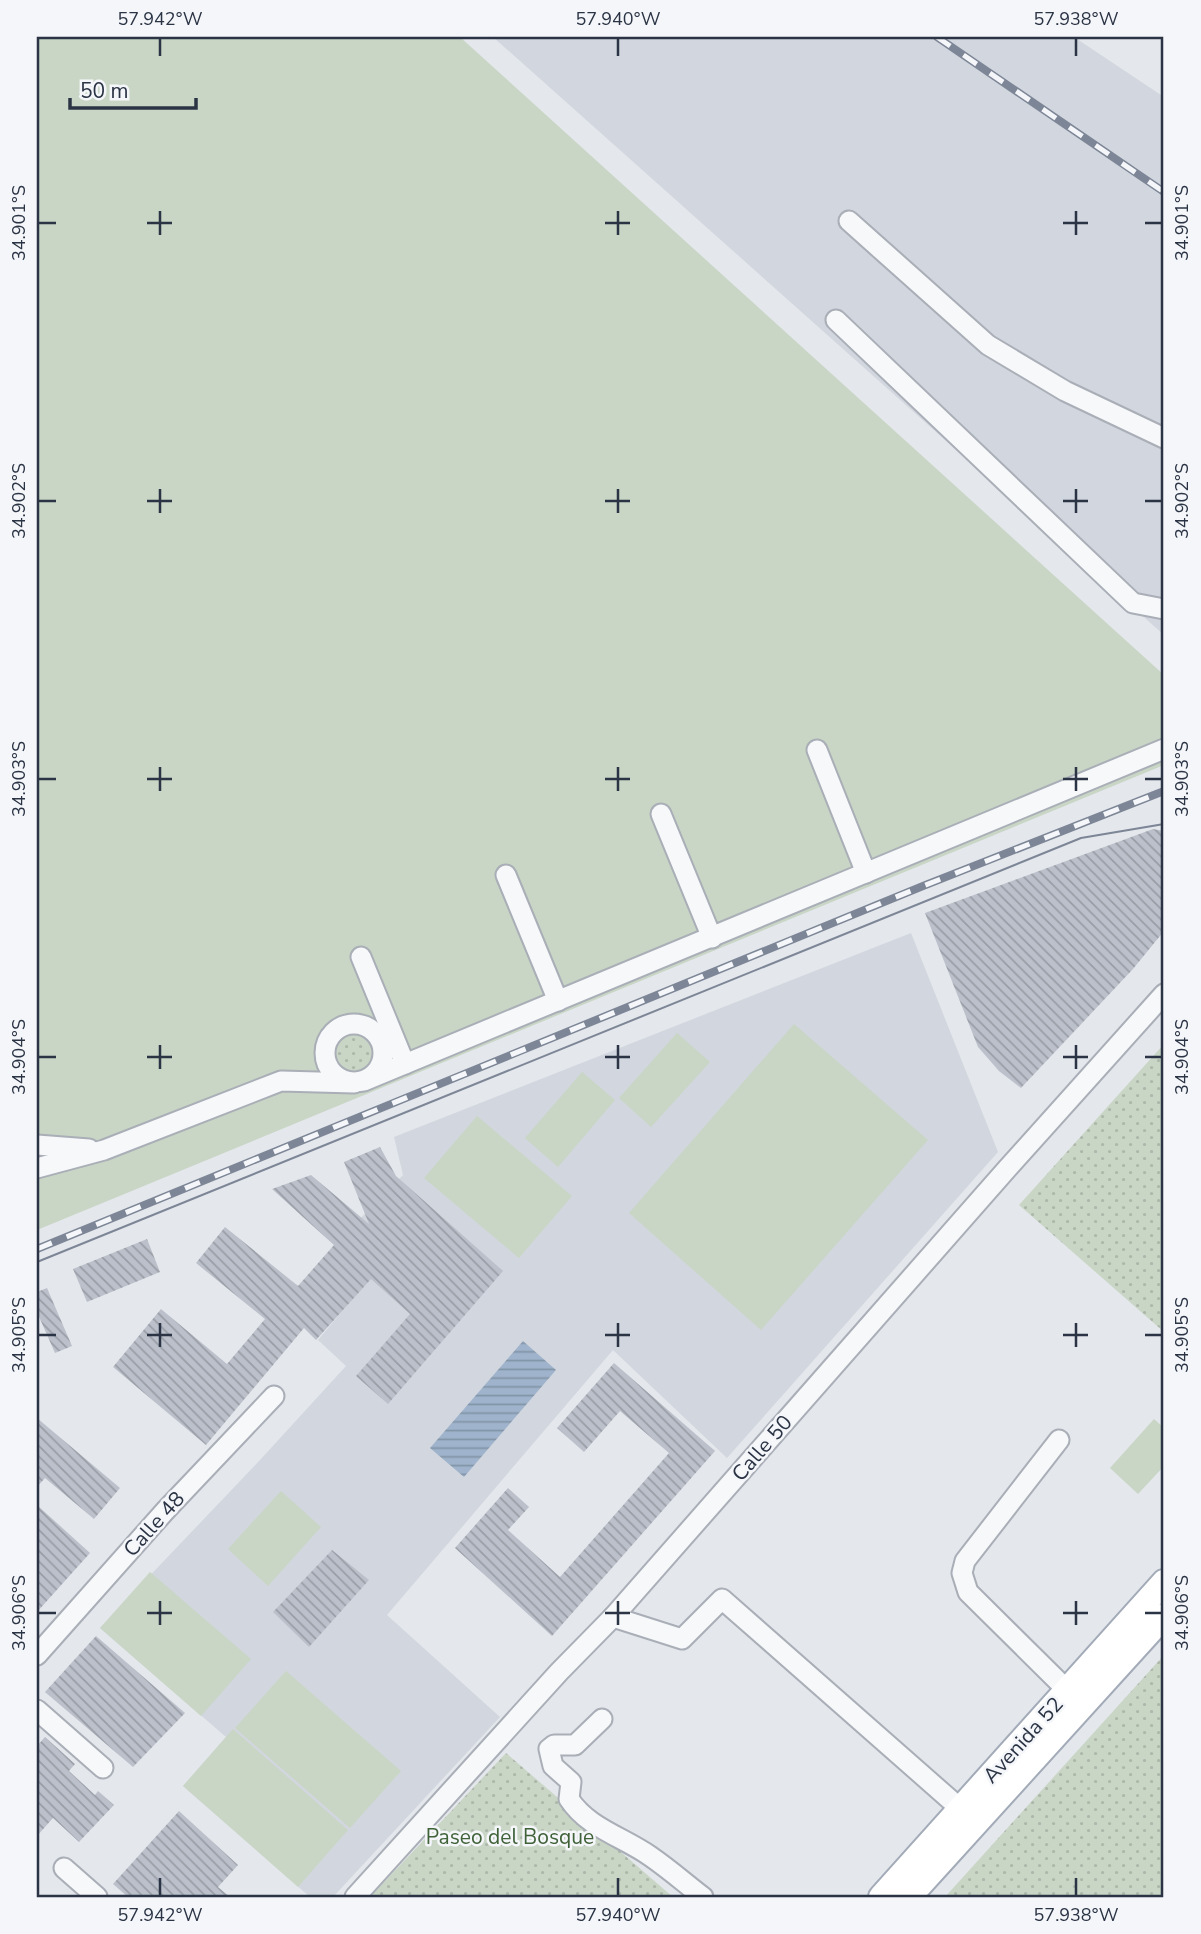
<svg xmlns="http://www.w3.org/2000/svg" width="1201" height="1934" font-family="'Nunito Sans',sans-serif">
<defs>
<pattern id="park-dots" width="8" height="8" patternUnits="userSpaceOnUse" patternTransform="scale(1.75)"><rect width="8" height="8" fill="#c9d6c5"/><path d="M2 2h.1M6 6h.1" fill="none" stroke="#adb8ab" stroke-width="1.8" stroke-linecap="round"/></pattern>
<pattern id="water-rules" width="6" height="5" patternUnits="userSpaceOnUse" patternTransform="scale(1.75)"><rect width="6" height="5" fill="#9fb4cc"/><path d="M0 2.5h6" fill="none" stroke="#8293a7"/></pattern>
<pattern id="building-back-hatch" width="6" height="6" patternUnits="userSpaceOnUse" patternTransform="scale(1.75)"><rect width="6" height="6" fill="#bbc0ca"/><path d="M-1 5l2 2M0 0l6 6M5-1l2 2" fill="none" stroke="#989da6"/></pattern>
</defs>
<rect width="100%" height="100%" fill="#e4e7ec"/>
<!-- built -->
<g fill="#d2d6de">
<polygon points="493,37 1074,37 1164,97 1164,635"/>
<polygon points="911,933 998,1152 727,1458 613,1350 387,1615 500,1717 333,1897 310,1897 183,1786 226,1737 100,1628 260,1460 346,1366 318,1340 374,1273 340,1239 403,1175 394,1137"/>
</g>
<!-- green -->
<g fill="#c9d6c5">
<polygon points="37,37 460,37 1164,675 1164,765 37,1230"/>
<polygon points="794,1024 928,1140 761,1330 629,1213"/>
<polygon points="677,1033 710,1062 651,1127 619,1098"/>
<polygon points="582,1072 615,1100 558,1167 525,1138"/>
<polygon points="477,1116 572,1196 519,1258 424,1178"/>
<polygon points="1154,1419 1164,1428 1164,1466 1138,1494 1110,1468"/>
<polygon points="281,1491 321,1527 268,1586 228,1549"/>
<polygon points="150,1572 251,1659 201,1716 100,1628"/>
<polygon points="286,1671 401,1771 350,1828 235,1728"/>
<polygon points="233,1729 348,1830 298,1887 183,1786"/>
</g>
<!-- park -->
<g fill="url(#park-dots)">
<circle cx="354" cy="1053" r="21"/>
<polygon points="1164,1044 1164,1332 1019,1205"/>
<polygon points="1164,1655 1164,1897 945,1897"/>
<polygon points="506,1753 673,1897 370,1897"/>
</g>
<!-- water -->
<polygon fill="url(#water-rules)" points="523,1341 556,1370 464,1477 430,1448"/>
<!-- building -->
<g fill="url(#building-back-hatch)">
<polygon points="1153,829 1164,831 1164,931 1133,969 1021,1088 999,1071 978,1047 925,913"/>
<polygon points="380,1147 396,1176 503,1271 388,1404 356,1376 410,1314 371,1279 316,1340 304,1328 206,1445 113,1367 161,1309 227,1364 265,1319 196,1263 225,1227 298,1286 334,1245 272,1189 311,1175 369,1224 344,1162"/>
<polygon points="147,1239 160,1272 87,1302 73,1269"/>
<polygon points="47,1288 72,1346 55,1353 37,1312 37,1292"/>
<polygon points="614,1363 715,1451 552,1636 455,1548 508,1488 529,1507 508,1530 560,1577 669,1453 620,1411 584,1452 557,1428"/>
<polygon points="37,1418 120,1488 94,1519 45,1478 37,1487"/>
<polygon points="37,1505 90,1553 37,1612"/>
<polygon points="332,1550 369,1580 309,1647 273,1612"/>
<polygon points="96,1636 185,1713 133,1767 45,1692"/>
<polygon points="45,1737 75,1764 69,1771 95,1795 98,1791 114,1805 79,1842 53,1818 37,1836 37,1746"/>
<polygon points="179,1811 238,1865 218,1887 230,1897 128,1897 113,1884"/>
</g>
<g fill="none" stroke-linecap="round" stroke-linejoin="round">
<defs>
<g id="minor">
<polyline points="849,221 988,345 1065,391 1164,438"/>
<polyline points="836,320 1133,603 1164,609"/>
<polyline points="817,750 866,873"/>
<polyline points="661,814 712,938"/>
<polyline points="506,875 558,1001"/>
<polyline points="361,957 405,1064"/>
<circle cx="354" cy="1053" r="29"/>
<polyline points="364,1081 1164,749"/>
<polyline points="37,1145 89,1149"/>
<polyline points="37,1168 104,1150 281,1081 354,1083"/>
<polyline points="1059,1440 965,1561 962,1573 968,1592 1067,1690"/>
<polyline points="613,1617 682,1639 722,1599 971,1818"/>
<polyline points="37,1655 165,1511 274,1396"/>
<polyline points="37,1710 103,1768"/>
<path d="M602 1719 575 1745H554L549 1749 553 1766 571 1782 569 1799C588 1828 623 1837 650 1856 669 1869 686 1884 703 1897"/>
<polyline points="64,1868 97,1897"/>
<polyline points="355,1897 559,1672 613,1617 1006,1170 1164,994"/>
</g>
<g id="major">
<polyline points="881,1897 1164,1582"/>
<polyline points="909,1897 1164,1616"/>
</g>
</defs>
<!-- minor casing -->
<use href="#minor" stroke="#a9aeb7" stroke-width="23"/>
<!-- major casing -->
<use href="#major" stroke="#a3abb8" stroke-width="28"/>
<!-- minor -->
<use href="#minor" stroke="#f7f8fa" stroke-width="19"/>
<!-- major -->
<use href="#major" stroke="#fff" stroke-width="24"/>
<!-- tram -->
<polyline stroke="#7d8696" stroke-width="2" points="37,1262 1081,838 1164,824"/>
<defs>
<g id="rail">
<polyline points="937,37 1164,192"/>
<polyline points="37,1249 923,886 1164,791"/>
</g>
</defs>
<!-- rail casing -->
<use href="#rail" stroke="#7d8696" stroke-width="8"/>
<!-- rail -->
<use href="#rail" stroke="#f4f6f9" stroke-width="5" stroke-dasharray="16" stroke-linecap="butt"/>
</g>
<!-- ticks -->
<path fill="none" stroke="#2b3445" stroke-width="2.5" d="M160 38V56M618 38V56M1076 38V56M160 211V235M618 211V235M1076 211V235M38 223H56M147 223H172M605 223H630M1063 223H1088M1145 223H1162M160 489V513M618 489V513M1076 489V513M38 501H56M147 501H172M605 501H630M1063 501H1088M1145 501H1162M160 767V791M618 767V791M1076 767V791M38 779H56M147 779H172M605 779H630M1063 779H1088M1145 779H1162M160 1045V1069M618 1045V1069M1076 1045V1069M38 1057H56M147 1057H172M605 1057H630M1063 1057H1088M1145 1057H1162M160 1323V1347M618 1323V1347M1076 1323V1347M38 1335H56M147 1335H172M605 1335H630M1063 1335H1088M1145 1335H1162M160 1601V1625M618 1601V1625M1076 1601V1625M38 1613H56M147 1613H172M605 1613H630M1063 1613H1088M1145 1613H1162M160 1878V1896M618 1878V1896M1076 1878V1896"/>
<g text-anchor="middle" stroke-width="5" stroke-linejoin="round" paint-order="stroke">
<!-- street labels -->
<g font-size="21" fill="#2b3445" stroke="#f4f6f9">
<text transform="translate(762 1448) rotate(-49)" y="7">Calle 50</text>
<text transform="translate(154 1524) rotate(-48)" y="7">Calle 48</text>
<text transform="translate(1023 1740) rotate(-48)" y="7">Avenida 52</text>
</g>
<!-- park labels -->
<g font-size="21" fill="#3f6138" stroke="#f4f6f9">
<text x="510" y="1844">Paseo del Bosque</text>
</g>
</g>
<!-- border -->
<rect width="1201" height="1934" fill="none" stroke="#f4f6f9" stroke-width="77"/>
<!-- scale -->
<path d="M70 98v10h126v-10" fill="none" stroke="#2b3445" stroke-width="3.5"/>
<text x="80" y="98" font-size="21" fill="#2b3445" stroke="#f4f6f9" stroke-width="5" paint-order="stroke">50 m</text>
<rect x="38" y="38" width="1124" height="1858" fill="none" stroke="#2b3445" stroke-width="2.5"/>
<g font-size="18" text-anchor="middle" fill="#2b3445">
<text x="160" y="25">57.942°W</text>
<text x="618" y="25">57.940°W</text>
<text x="1076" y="25">57.938°W</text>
<text transform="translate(19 223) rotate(-90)" y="6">34.901°S</text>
<text transform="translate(1182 223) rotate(-90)" y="6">34.901°S</text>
<text transform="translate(19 501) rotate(-90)" y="6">34.902°S</text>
<text transform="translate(1182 501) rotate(-90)" y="6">34.902°S</text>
<text transform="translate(19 779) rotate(-90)" y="6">34.903°S</text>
<text transform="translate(1182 779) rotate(-90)" y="6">34.903°S</text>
<text transform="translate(19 1057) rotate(-90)" y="6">34.904°S</text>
<text transform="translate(1182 1057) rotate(-90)" y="6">34.904°S</text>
<text transform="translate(19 1335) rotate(-90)" y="6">34.905°S</text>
<text transform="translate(1182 1335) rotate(-90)" y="6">34.905°S</text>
<text transform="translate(19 1613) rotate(-90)" y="6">34.906°S</text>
<text transform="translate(1182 1613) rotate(-90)" y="6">34.906°S</text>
<text x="160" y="1921">57.942°W</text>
<text x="618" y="1921">57.940°W</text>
<text x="1076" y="1921">57.938°W</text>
</g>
</svg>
